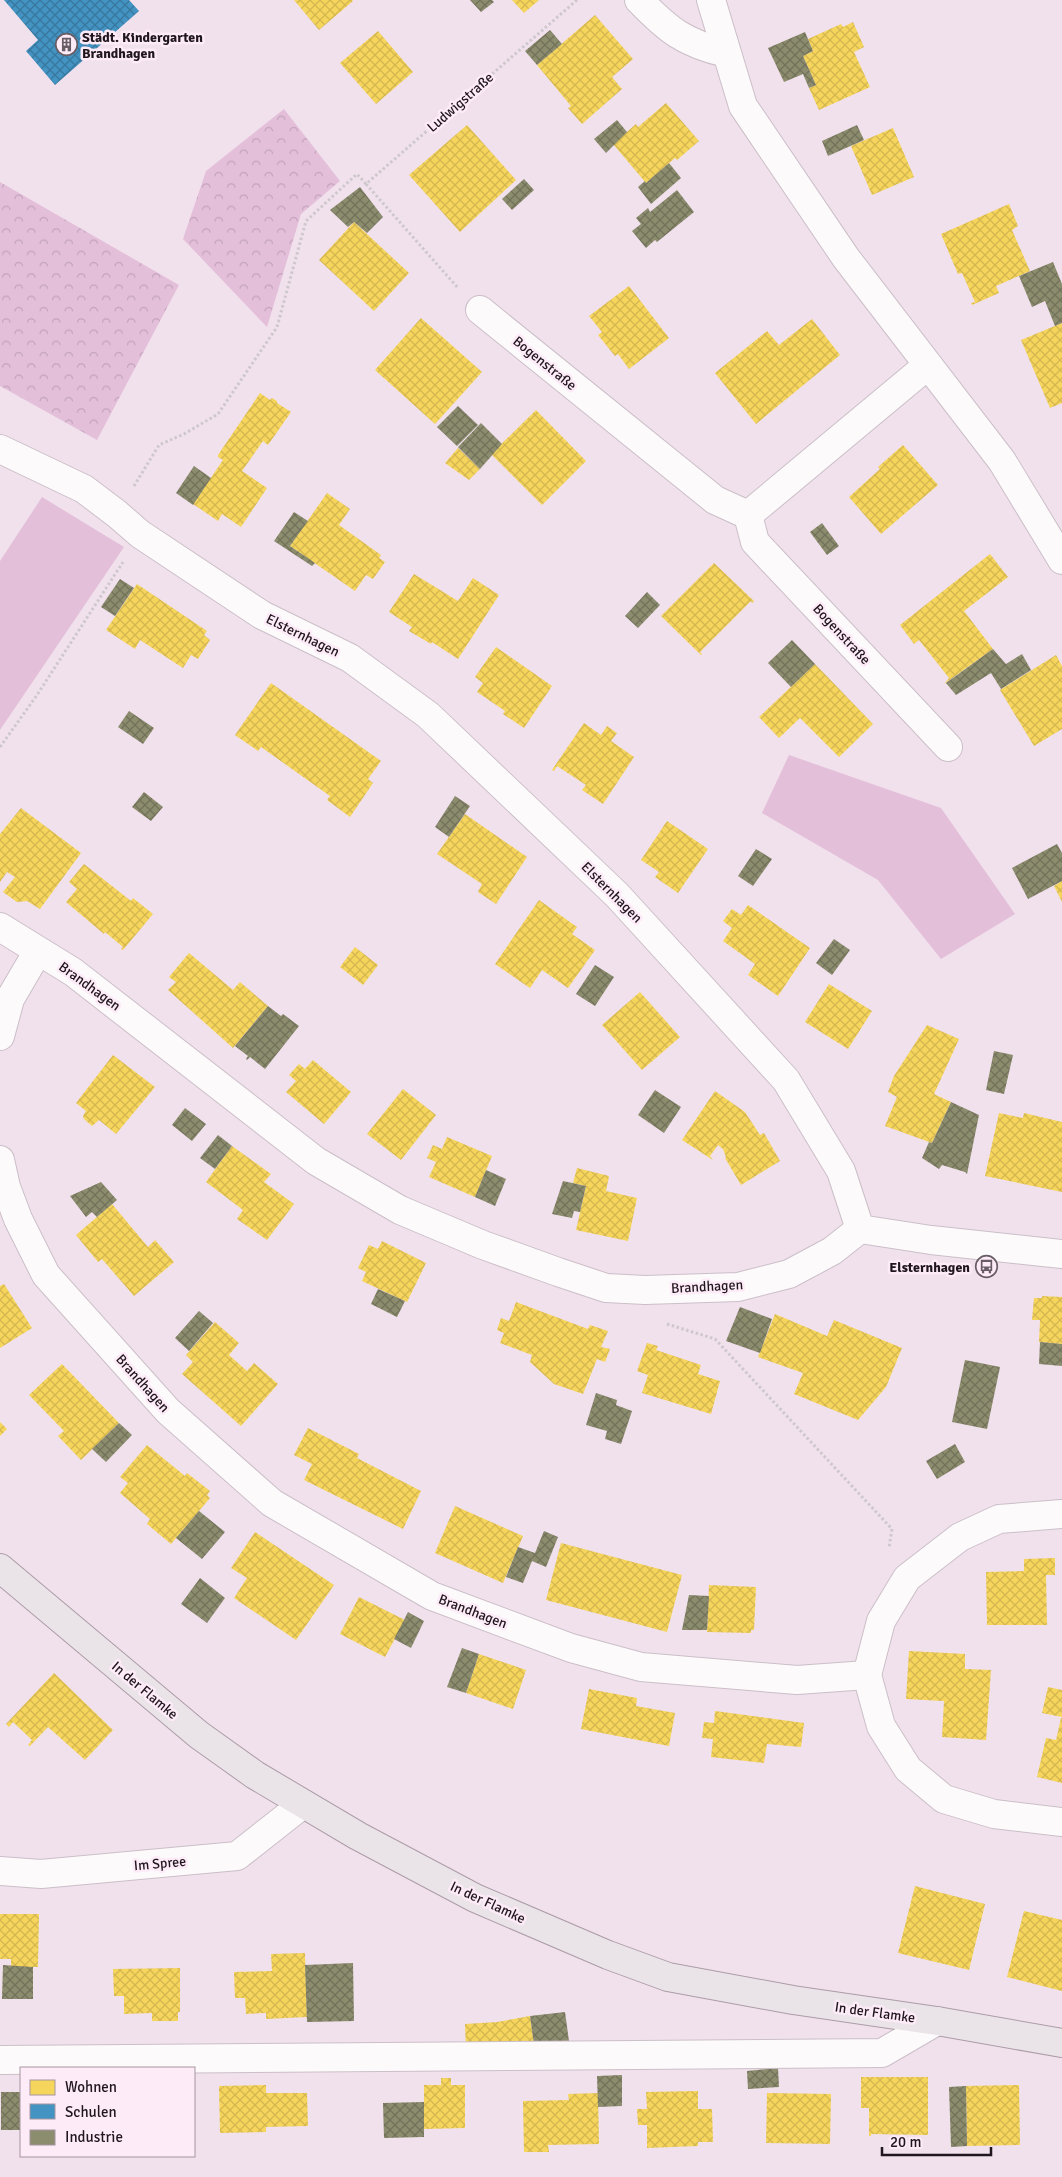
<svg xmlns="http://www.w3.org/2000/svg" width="1062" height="2177" font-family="Signika,sans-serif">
<defs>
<pattern id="park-crowns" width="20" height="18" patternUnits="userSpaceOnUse" patternTransform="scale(1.25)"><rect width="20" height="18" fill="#e4bfda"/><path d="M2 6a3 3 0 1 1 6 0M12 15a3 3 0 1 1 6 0" fill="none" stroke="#c3a3bb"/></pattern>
<pattern id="homes-cross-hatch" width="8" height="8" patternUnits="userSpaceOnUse" patternTransform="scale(1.25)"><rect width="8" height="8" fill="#f6d55c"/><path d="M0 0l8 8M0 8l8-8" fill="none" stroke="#d3b650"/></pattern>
<pattern id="schools-cross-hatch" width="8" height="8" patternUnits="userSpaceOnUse" patternTransform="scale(1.25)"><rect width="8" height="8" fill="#4393c3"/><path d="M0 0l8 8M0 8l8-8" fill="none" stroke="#38779e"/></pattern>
<pattern id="industry-cross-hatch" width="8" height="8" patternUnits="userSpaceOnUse" patternTransform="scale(1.25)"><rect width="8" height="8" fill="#8c8c6e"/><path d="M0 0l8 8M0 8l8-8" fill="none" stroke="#72715a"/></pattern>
</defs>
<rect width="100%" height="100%" fill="#f1e1ec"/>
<!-- grass -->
<g fill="#e4bfda">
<polygon points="42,497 124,547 0,730 0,561"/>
<polygon points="789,755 941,808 1015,914 941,959 878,880 762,813"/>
</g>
<!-- park -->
<g fill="url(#park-crowns)">
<polygon points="284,109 340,181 301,214 267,327 183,239 206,171"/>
<polygon points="0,182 179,285 97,440 0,386"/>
</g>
<!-- homes -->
<g fill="url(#homes-cross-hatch)">
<polygon points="294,0 352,0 353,1 319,30"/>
<polygon points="512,0 539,0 524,13"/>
<polygon points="595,15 633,59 612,77 622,89 582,124 568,108 571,106 537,65"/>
<polygon points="853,22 864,47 854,52 870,87 819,110 809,88 816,85 803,56 813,51 808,39 841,24 843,27"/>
<polygon points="378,31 413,72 376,104 340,63"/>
<polygon points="666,103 699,141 677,160 675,158 646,183 613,144 636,124 638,127"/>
<polygon points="467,125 516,180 460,232 409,175"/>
<polygon points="893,128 914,177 872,195 851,146"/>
<polygon points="1009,204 1018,226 1012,230 1030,271 996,286 999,293 972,305 971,303 975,302 962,273 958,274 941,234"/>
<polygon points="354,222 409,273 374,311 319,260"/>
<polygon points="629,286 669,338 629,369 618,354 615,356 598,335 602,332 589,316"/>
<polygon points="421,318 482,372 435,424 375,370"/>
<polygon points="812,319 840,355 756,424 715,373 767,331 779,345"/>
<polygon points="1062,323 1062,403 1050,408 1021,340"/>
<polygon points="260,393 270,400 272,398 277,401 277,403 291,412 268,445 263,441 242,471 267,488 241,527 222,514 218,521 193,504 223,460 218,457 218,455"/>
<polygon points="536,410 586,461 542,505 491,454"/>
<polygon points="903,445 938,485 881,534 849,497 880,469 878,467"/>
<polygon points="458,448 480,469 469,480 445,463"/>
<polygon points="327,493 350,509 339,525 381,555 379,558 385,562 373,579 366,575 355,591 290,546"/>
<polygon points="990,554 1008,577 964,611 993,649 944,684 949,678 919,640 914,644 900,625"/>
<polygon points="714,563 754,601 752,603 751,601 700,652 702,654 701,655 661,616"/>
<polygon points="414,574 458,601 473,578 499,595 458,659 432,642 431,644 409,631 412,627 389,612"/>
<polygon points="137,584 207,631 204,635 210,640 198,659 191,655 183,668 140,640 135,649 106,630"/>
<polygon points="496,647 552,686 524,728 503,714 505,711 477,692 483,683 475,677"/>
<polygon points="1056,655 1062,666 1062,729 1034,746 1000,690"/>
<polygon points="815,664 873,724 839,757 800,718 779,738 759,717"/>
<polygon points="271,683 381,761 368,779 373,783 350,817 327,800 330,796 261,747 258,751 235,735"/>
<polygon points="584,723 601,735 607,726 617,733 611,741 634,757 603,804 582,790 586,785 557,766 554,771 552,770"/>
<polygon points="21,808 81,853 40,909 27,901 17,902 3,892 15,877 7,872 0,882 0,834"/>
<polygon points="465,814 527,857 496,904 478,892 482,884 437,854"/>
<polygon points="667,821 708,849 678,893 655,877 659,872 641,860"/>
<polygon points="84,864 131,901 133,898 153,914 123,950 121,949 123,947 105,932 104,934 66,902 77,889 69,882"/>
<polygon points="1062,881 1062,902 1054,886"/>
<polygon points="539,900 577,927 572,934 595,950 568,988 542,970 530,988 495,964"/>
<polygon points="748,905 810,948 778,996 748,975 755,964 723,941 732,928 723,921 732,909 741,915"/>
<polygon points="355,947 378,965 363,985 340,967"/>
<polygon points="189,953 233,990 240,982 268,1006 233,1048 168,990 176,982 169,977"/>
<polygon points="829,984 872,1011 848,1049 805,1022"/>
<polygon points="640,992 680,1037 642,1070 602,1025"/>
<polygon points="927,1025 959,1039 934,1094 951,1102 932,1143 885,1126 897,1097 888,1092 894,1076"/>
<polygon points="113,1055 155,1087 116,1134 99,1120 92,1126 84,1119 83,1116 86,1111 76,1103"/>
<polygon points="313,1060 351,1092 324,1124 286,1092 296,1081 289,1075 299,1064 305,1069"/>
<polygon points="403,1089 436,1115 401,1160 367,1134"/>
<polygon points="715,1091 745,1112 760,1135 764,1133 780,1161 741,1185 725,1158 726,1157 723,1149 718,1145 710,1156 713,1160 682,1140"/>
<polygon points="999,1113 1023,1118 1024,1113 1062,1122 1062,1192 985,1176"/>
<polygon points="447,1137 492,1156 475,1197 429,1177 436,1162 427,1158 433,1145 442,1149"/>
<polygon points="232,1146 271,1174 264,1182 294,1204 267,1240 237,1219 243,1210 206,1182"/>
<polygon points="577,1168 609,1176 606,1191 637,1198 628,1241 576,1230 586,1186 573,1183"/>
<polygon points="112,1204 148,1247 155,1240 174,1262 134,1296 102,1259 98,1262 76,1235"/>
<polygon points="382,1241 426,1263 407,1302 362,1281 366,1272 358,1268 369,1245 378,1249"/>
<polygon points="4,1284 32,1328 0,1348 0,1286"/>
<polygon points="1042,1296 1062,1297 1062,1344 1039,1342 1040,1320 1032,1320 1034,1298 1042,1298"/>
<polygon points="516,1302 588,1329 590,1325 608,1331 601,1347 610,1349 605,1362 597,1359 583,1394 554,1384 530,1362 532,1355 500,1343 504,1333 497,1330 501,1318 509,1321"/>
<polygon points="775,1314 827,1336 834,1320 902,1348 886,1387 858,1420 794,1394 803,1373 758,1357"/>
<polygon points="215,1322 239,1343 229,1355 247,1371 254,1363 278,1384 241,1426 182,1374 193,1362 186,1355"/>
<polygon points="647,1343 658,1346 656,1350 701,1365 698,1374 720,1381 711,1414 642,1393 648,1375 637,1371"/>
<polygon points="62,1364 119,1423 81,1460 58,1436 64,1431 29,1395"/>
<polygon points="0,1422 7,1429 0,1436"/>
<polygon points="308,1428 359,1454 357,1458 421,1491 403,1529 304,1480 312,1464 294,1455"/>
<polygon points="147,1445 185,1476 187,1473 210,1491 207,1495 210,1498 171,1544 147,1524 150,1519 120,1493 128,1483 120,1477"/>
<polygon points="455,1506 523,1536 503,1583 435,1553"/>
<polygon points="255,1532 334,1585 296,1640 234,1598 247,1578 231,1568"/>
<polygon points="561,1543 682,1575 667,1632 546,1600"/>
<polygon points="1055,1558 1055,1575 1046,1575 1047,1625 987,1625 986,1572 1024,1571 1024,1559"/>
<polygon points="709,1585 756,1587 754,1630 751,1630 751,1633 707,1632"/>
<polygon points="359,1597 405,1620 385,1657 340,1634"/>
<polygon points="909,1651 965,1654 965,1669 991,1670 986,1740 942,1737 944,1701 906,1699"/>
<polygon points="479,1654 526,1670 513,1709 466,1693"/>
<polygon points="54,1673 113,1730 85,1760 48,1727 30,1746 28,1745 32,1740 13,1722 9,1727 6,1724"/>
<polygon points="1048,1687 1062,1690 1062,1717 1042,1713"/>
<polygon points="589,1689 637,1698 636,1706 675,1713 669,1746 581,1729"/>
<polygon points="715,1711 804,1723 801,1747 767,1744 764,1763 711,1757 713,1739 702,1738 704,1722 714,1723"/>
<polygon points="1061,1718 1062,1718 1062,1783 1037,1777 1046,1738 1056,1740"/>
<polygon points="915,1886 985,1904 969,1970 898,1953"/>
<polygon points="1024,1911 1062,1920 1062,1991 1007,1977"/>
<polygon points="0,1914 39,1914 38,1967 11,1967 11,1959 0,1959"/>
<polygon points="305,1953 307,2017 266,2019 266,2013 246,2014 245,1998 235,1998 234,1972 272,1971 271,1954"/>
<polygon points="180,1968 180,2012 178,2012 178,2021 152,2021 152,2013 124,2014 124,1996 114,1996 113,1969"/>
<polygon points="530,2016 534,2045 466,2051 465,2024 497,2022"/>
<polygon points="861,2077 928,2077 928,2135 871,2134 871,2136 869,2136 869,2108 861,2108"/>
<polygon points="441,2078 451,2078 451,2085 465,2085 465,2128 424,2129 424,2085 441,2085"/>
<polygon points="266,2085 266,2093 307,2093 308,2126 266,2127 266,2132 220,2133 219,2086"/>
<polygon points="1019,2085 1020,2145 967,2146 966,2086"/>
<polygon points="698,2091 698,2109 712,2109 713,2142 698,2142 698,2146 647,2148 647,2125 638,2125 637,2109 647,2109 646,2092"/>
<polygon points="598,2093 599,2144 548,2145 549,2152 524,2152 523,2101 569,2100 568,2094"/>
<polygon points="767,2093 831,2094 830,2144 766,2143"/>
</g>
<!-- schools -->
<polygon fill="url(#schools-cross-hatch)" points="4,0 129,0 139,11 55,85 26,51 38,40"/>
<!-- industry -->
<g fill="url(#industry-cross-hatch)">
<polygon points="470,0 492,0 494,2 481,12"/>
<polygon points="550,30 562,44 537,65 525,51"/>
<polygon points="805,32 813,51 803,56 816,85 809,88 803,74 784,82 768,48"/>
<polygon points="617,120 627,132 606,153 594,139"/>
<polygon points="857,125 864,140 828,156 822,141"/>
<polygon points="669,163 681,178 651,204 638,187 645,181 646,183"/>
<polygon points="524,179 534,190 512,210 502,199"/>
<polygon points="360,187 383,217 367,233 354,222 348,227 330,210"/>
<polygon points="677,190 694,212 657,242 655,240 646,248 632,231 641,224 636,218 648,208 650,212"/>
<polygon points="1053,262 1062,284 1062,323 1055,326 1045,301 1032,307 1019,276"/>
<polygon points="458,406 478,425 457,446 437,427"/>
<polygon points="481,423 502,444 480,469 458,447"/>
<polygon points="194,466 211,478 193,505 176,493"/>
<polygon points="294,512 308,521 290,546 315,563 312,566 274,541"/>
<polygon points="822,523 839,546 827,555 810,532"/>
<polygon points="120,579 134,588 115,616 101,607"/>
<polygon points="647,592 660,605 638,628 625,616"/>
<polygon points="792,640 815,664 791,687 768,663"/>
<polygon points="993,649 1006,664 1022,654 1031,670 1001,689 991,673 956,695 946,683"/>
<polygon points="129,711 154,728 143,744 118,727"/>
<polygon points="144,792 163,807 151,821 132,807"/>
<polygon points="455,796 470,806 449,837 435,827"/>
<polygon points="1057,844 1062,853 1062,881 1028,899 1012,868"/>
<polygon points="756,849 772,859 753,886 738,876"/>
<polygon points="834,939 850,950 832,975 816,963"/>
<polygon points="595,965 614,977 595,1006 576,994"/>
<polygon points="268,1006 281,1016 283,1014 299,1026 265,1069 250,1057 247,1060 246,1059 248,1056 235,1046"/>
<polygon points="994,1051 1013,1055 1004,1094 986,1090"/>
<polygon points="655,1090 681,1107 664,1133 638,1115"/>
<polygon points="951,1102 979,1115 967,1174 965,1172 942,1165 939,1169 922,1158 929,1142 932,1143"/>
<polygon points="185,1108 206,1124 192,1141 172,1125"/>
<polygon points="218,1135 232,1146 215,1169 200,1158"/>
<polygon points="486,1170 506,1179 495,1206 475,1197"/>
<polygon points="563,1181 586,1186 580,1212 574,1211 572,1218 552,1214"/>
<polygon points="101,1182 117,1200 97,1217 92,1212 86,1217 70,1196"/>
<polygon points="378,1289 405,1301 397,1317 371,1304"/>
<polygon points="740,1307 772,1319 760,1353 726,1341"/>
<polygon points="199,1311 213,1323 189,1351 175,1338"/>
<polygon points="1040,1342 1062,1344 1062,1366 1039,1364"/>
<polygon points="965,1360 1000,1367 987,1429 952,1422"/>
<polygon points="596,1393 617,1400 616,1405 632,1411 621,1444 605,1439 607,1431 586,1425"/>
<polygon points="119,1423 132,1435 106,1462 92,1449"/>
<polygon points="955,1444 965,1462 937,1479 926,1461"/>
<polygon points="199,1511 225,1532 202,1559 176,1538"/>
<polygon points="544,1531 558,1537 546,1567 532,1561 523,1583 506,1577 518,1547 535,1553"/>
<polygon points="200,1578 225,1598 207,1623 181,1604"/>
<polygon points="689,1595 709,1596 707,1630 682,1630"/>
<polygon points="408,1612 424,1621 411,1648 394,1639"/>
<polygon points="462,1648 479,1654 466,1693 447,1687"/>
<polygon points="353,1963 354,2021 307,2022 305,1965"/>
<polygon points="3,1965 33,1967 33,1999 2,1999"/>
<polygon points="565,2012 569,2041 534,2045 530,2016"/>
<polygon points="778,2068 779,2087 748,2089 747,2071"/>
<polygon points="622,2075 622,2106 598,2107 597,2076"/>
<polygon points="966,2086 967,2146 951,2147 949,2087"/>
<rect x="1" y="2092" width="20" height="38"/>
<polygon points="424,2102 424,2137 384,2138 383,2103"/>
</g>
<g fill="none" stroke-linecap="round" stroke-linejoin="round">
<defs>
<g id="minor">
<path d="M639 0C668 30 684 43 726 53"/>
<polyline points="711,0 743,106 846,258 1002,461 1062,560"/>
<polyline points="480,310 715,500 748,515"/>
<polyline points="0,449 84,489 117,514 140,534 262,615 350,658 428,715 617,895 786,1080 841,1171 860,1229 931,1240 1062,1254"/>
<polyline points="748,515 755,542 948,747"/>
<polyline points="748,515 928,365"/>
<polyline points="0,927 73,972 316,1161 400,1210 483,1245 558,1272 606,1288 645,1290 738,1287 789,1274 832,1251 860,1229"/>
<polyline points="0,1036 10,999 38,951"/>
<polyline points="0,1160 6,1187 18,1219 46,1275 168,1411 272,1503 432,1596 571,1648 641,1667 797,1680 867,1675"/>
<polyline points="867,1675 881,1621 907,1578 960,1537 999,1519 1062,1514"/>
<polyline points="867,1675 881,1726 908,1769 944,1799 994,1814 1062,1822"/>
<polyline points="0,1871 41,1874 237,1856 303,1804"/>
<polyline points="0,2060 882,2053 937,2021"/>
</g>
<polyline id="major" points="0,1568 199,1735 255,1775 358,1836 475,1898 608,1955 668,1977 793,2000 937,2021 1062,2043"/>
</defs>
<!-- minor casing -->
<use href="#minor" stroke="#cbbfc7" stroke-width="30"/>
<!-- major casing -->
<use href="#major" stroke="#ac9ca7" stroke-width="30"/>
<!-- path -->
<g stroke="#cec8cc" stroke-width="3" stroke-dasharray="2.5 2.5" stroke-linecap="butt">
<polyline points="366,184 458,288"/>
<polyline points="134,486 159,445 184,434 218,414 277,327 306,221 357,174 366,184 577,0"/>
<polyline points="0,747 37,695 123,562"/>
<polyline points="667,1324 715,1339 892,1529 889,1548"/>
</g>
<!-- minor -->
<use href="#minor" stroke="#fdfafc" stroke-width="28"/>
<!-- major -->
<use href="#major" stroke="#eae3e8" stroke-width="28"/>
</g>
<!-- icons -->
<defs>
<symbol id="building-ring" viewBox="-11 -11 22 22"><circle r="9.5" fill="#fdebf8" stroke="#695d65" stroke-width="1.5"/><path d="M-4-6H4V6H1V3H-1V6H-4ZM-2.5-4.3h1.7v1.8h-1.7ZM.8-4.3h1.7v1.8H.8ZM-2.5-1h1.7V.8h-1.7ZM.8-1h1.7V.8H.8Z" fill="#695d65"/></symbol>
<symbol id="bus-ring" viewBox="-11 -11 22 22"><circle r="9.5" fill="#fdebf8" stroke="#695d65" stroke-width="1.5"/><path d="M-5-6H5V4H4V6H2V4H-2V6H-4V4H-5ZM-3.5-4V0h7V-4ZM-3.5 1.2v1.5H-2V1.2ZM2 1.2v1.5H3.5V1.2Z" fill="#695d65"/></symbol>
</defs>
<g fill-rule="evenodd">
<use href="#building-ring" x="54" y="32" width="25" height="25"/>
<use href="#bus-ring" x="974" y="1254" width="25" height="25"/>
</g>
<g text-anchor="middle" stroke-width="5" stroke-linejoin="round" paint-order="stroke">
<!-- poi labels -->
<g font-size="14" font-weight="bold" fill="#20161d" stroke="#fdebf8" text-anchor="start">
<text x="82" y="42">Städt. Kindergarten<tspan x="82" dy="16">Brandhagen</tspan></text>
<text x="970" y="1272" text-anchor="end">Elsternhagen</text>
</g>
<!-- street labels -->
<g font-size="14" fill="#20161d" stroke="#fdebf8">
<text transform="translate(460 102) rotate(-41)" y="5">Ludwigstraße</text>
<text transform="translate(545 363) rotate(39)" y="5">Bogenstraße</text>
<text transform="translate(842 634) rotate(47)" y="5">Bogenstraße</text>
<text transform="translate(303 635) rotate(26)" y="5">Elsternhagen</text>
<text transform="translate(612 892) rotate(45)" y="5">Elsternhagen</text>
<text transform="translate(90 986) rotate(36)" y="5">Brandhagen</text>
<text transform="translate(707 1286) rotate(-3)" y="5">Brandhagen</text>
<text transform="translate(143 1383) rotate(48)" y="5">Brandhagen</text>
<text transform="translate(473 1611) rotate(21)" y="5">Brandhagen</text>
<text transform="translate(145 1690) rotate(40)" y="5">In der Flamke</text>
<text transform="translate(160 1863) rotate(-5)" y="5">Im Spree</text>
<text transform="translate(488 1902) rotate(25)" y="5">In der Flamke</text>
<text transform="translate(875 2012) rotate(8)" y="5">In der Flamke</text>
</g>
</g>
<!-- legend -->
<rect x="20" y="2067" width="175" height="90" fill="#fdebf8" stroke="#a596a0"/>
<rect x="30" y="2080" width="25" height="15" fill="#f6d55c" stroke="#a596a0"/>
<text x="65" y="2092" font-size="15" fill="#20161d">Wohnen</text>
<rect x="30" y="2104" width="25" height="15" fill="#4393c3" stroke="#a596a0"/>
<text x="65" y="2117" font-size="15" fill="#20161d">Schulen</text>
<rect x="30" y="2130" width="25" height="15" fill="#8c8c6e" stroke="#a596a0"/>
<text x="65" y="2142" font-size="15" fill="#20161d">Industrie</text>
<!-- scale -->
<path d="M882 2147v8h109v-8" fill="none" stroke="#20161d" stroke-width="2.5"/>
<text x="890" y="2147" font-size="15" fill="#20161d" stroke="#fdebf8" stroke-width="4" paint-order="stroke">20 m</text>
</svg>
